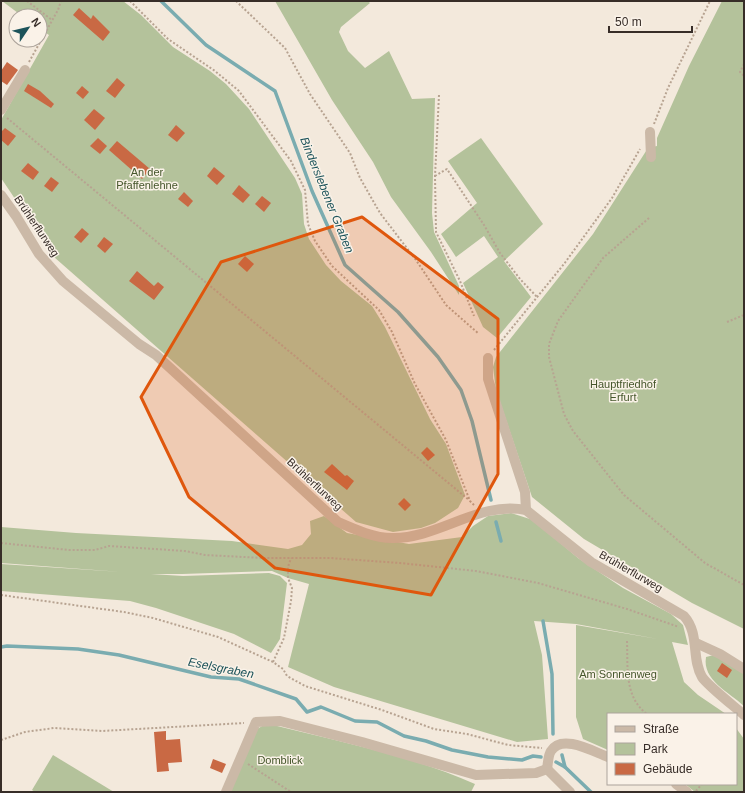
<svg xmlns="http://www.w3.org/2000/svg" width="745" height="793" font-family="Helvetica,sans-serif">
<rect width="100%" height="100%" fill="#f3e9dc"/>
<!-- green -->
<g fill="#b4c29b">
<polygon points="2,1 123,1 141,15 173,47 210,71 226,84 249,109 295,178 302,194 304,224 309,239 326,265 341,281 372,306 385,327 430,419 446,444 465,495 458,508 435,523 421,528 393,532 356,522 54,257 1,178 1,120 49,35 40,29 40,16 22,16"/>
<polygon points="275,1 368,1 370,3 341,27 339,32 348,51 365,68 389,51 412,99 435,98 432,213 434,232 459,286 459,295 431,252 391,197 373,162 332,100"/>
<polygon points="722,1 744,1 744,629 692,603 584,539 532,497 496,390 493,367 496,357 593,234 648,148 657,146 657,138 689,66"/>
<polygon points="481,138 543,224 504,261 531,297 497,338 483,327 463,283 498,257 484,236 456,257 441,234 477,203 448,161"/>
<polygon points="511,513 533,520 578,558 623,588 671,614 683,625 688,645 672,642 684,682 698,695 726,714 608,714 608,750 583,739 576,717 576,625 658,639 576,624 534,621 542,655 548,739 517,742 334,687 288,667 309,584 288,578 272,571 182,574 151,574 183,576 269,573 280,576 287,583 280,639 271,653 234,634 156,608 130,601 1,591 1,564 122,572 1,563 1,527 76,533 232,541 288,549 302,545 311,534 310,521 324,516 347,533 409,544 462,537 473,526 488,516"/>
<path d="M714 655 744 673V706C729 692 702 680 706 657Z"/>
<path d="M264 725H273C340 742 413 756 475 784L471 792H230L257 729Z"/>
<polygon points="736,728 744,739 744,792 695,792 685,784 736,784"/>
<polygon points="53,755 114,792 35,792 32,790"/>
</g>
<g fill="none" stroke-linecap="round" stroke-linejoin="round">
<!-- stream -->
<g stroke="#7aacb0" stroke-width="3.5">
<polyline points="161,1 206,45 275,91 312,191 345,265 398,312 438,357 461,390 472,421 491,500"/>
<polyline points="496,522 501,541"/>
<polyline points="543,621 552,674 553,734"/>
<polyline points="1,647 7,646 78,649 119,655 211,677 239,679 296,699 307,712 321,707 355,721 377,722 404,736 426,741 452,750 488,757 522,760 533,756 541,757"/>
<polyline points="562,755 565,767"/>
<polyline points="556,762 565,767 591,792"/>
</g>
</g>
<!-- building -->
<g fill="#c96944">
<polygon points="79,8 91,19 93,15 110,32 103,41 73,15"/>
<polygon points="7,62 18,70 7,85 1,81 1,71"/>
<polygon points="117,78 125,85 115,98 106,91"/>
<polygon points="28,84 40,91 54,104 51,108 24,91"/>
<polygon points="82,86 89,92 83,99 76,93"/>
<polygon points="94,109 105,118 95,130 84,120"/>
<polygon points="176,125 185,133 177,142 168,135"/>
<polygon points="5,128 16,136 8,146 1,140 1,132"/>
<polygon points="98,138 107,146 100,154 90,146"/>
<polygon points="117,141 150,169 142,179 109,150"/>
<polygon points="28,163 39,172 33,180 21,171"/>
<polygon points="214,167 225,176 217,185 207,176"/>
<polygon points="51,177 59,183 52,192 44,186"/>
<polygon points="239,185 250,195 243,203 232,194"/>
<polygon points="184,192 193,201 188,207 178,199"/>
<polygon points="262,196 271,203 264,212 255,204"/>
<polygon points="82,228 89,234 81,243 74,237"/>
<polygon points="104,237 113,244 105,253 97,246"/>
<polygon points="245,256 254,264 247,272 238,264"/>
<polygon points="137,271 154,286 158,282 164,287 154,300 129,281"/>
<polygon points="427,447 435,455 428,461 421,453"/>
<polygon points="332,464 345,476 347,475 354,481 347,490 324,472"/>
<polygon points="404,498 411,505 405,511 398,504"/>
<polygon points="722,663 732,670 727,678 717,671"/>
<polygon points="166,731 166,740 180,739 182,762 168,763 169,771 157,772 154,732"/>
<polygon points="213,759 226,764 222,773 210,768"/>
</g>
<g fill="none" stroke-linecap="round" stroke-linejoin="round">
<!-- path -->
<g stroke="#b7a391" stroke-width="2" stroke-dasharray="2 2" stroke-linecap="butt">
<polyline points="27,1 52,20"/>
<polyline points="130,1 168,39 215,71 239,91 291,161 305,190 308,224 315,241 332,266 379,310 392,332 415,384 446,440 470,501 474,505"/>
<polyline points="236,1 285,48 310,94 350,153 360,178 380,213 416,260 446,305 479,334"/>
<polyline points="29,62 58,10 61,1"/>
<polyline points="744,64 740,72 744,76"/>
<polyline points="439,95 435,176 436,232 460,281 474,316"/>
<polyline points="7,118 469,500"/>
<polyline points="654,124 668,88 710,1"/>
<polyline points="435,176 447,169 484,225 500,253 520,279 537,297"/>
<polyline points="649,218 603,258 558,321 549,344 549,357 564,414 573,431 624,495 705,563 744,585"/>
<polyline points="727,322 744,315"/>
<polyline points="494,350 564,264 612,198 640,149"/>
<polyline points="743,385 744,385"/>
<polyline points="1,543 69,550 95,550 109,546 185,551 205,555 263,558 330,558 400,563 476,571 538,583 627,609 679,627"/>
<polyline points="1,595 124,612 153,618 218,637 273,662 283,669 287,676 305,686 382,710 434,729 467,734 508,745 542,748"/>
<path d="M627 641C628 667 624 697 647 714"/>
<polyline points="273,662 284,638 291,601 292,588 288,578 288,567 291,558"/>
<polyline points="1,740 25,732 54,728 102,731 244,723"/>
<polyline points="248,764 291,792"/>
<polyline points="696,791 702,784"/>
</g>
<!-- minor -->
<g stroke="#cbb9a7" stroke-width="10">
<polyline points="1,110 25,70"/>
<polyline points="650,132 651,157"/>
<path d="M1 195 16 216 39 254 63 281 139 344 156 355 338 522C354 529 374 538 392 538 438 539 480 500 526 510L591 562 684 616C700 634 691 658 702 677 707 685 735 707 744 715"/>
<polyline points="488,358 488,379 525,492 526,510"/>
<polyline points="696,643 720,654 744,669"/>
<path d="M547 769C548 764 548 755 551 751 562 733 594 752 608 757"/>
<polyline points="547,769 570,792"/>
<polyline points="676,784 687,792"/>
<polyline points="226,792 256,722 280,721 362,742 476,775 536,773 547,769"/>
</g>
</g>
<!-- marked area -->
<path fill="#df570d" fill-opacity="0.2" stroke="#df570d" stroke-width="3" stroke-linejoin="round" d="M362 217 498 319V474L431 595 275 568 189 497 141 397 221 262Z"/>
<g text-anchor="middle" stroke-width="3" stroke-linejoin="round" paint-order="stroke">
<!-- park labels -->
<g font-size="11" fill="#45562b" stroke="#faf2e8">
<text x="147" y="176">An der<tspan x="147" dy="13">Pfaffenlehne</tspan></text>
<text x="623" y="388">Hauptfriedhof<tspan x="623" dy="13">Erfurt</tspan></text>
<text x="618" y="678">Am Sonnenweg</text>
<text x="280" y="764">Domblick</text>
</g>
<!-- street labels -->
<g font-size="11" fill="#372d28" stroke="#faf2e8">
<text transform="translate(37 226) rotate(56)" y="4">Brühlerflurweg</text>
<text transform="translate(315 484) rotate(43)" y="4">Brühlerflurweg</text>
<text transform="translate(631 571) rotate(30)" y="4">Brühlerflurweg</text>
</g>
<!-- water labels -->
<g font-size="12" font-style="italic" fill="#1c535a" stroke="#faf2e8">
<text transform="translate(327 195) rotate(68)" y="4">Binderslebener Graben</text>
<text transform="translate(221 668) rotate(11)" y="4">Eselsgraben</text>
</g>
</g>
<!-- border -->
<rect width="745" height="793" fill="none" stroke="#372d28" stroke-width="4"/>
<!-- legend -->
<rect x="607" y="713" width="130" height="72" fill="#faf2e8" stroke="#aca39b"/>
<rect x="615" y="726" width="20" height="6" fill="#cbb9a7" stroke="#aca39b"/>
<text x="643" y="733" font-size="12" fill="#372d28">Straße</text>
<rect x="615" y="743" width="20" height="12" fill="#b4c29b" stroke="#aca39b"/>
<text x="643" y="753" font-size="12" fill="#372d28">Park</text>
<rect x="615" y="763" width="20" height="12" fill="#c96944" stroke="#aca39b"/>
<text x="643" y="773" font-size="12" fill="#372d28">Gebäude</text>
<!-- north arrow -->
<g transform="translate(28 28) rotate(55)"><circle r="19" fill="#faf2e8" stroke="#aca39b"/>
<path d="M0-3L7 15L0 10L-7 15Z" fill="#1c535a"/>
<text y="-6" font-size="11" font-weight="bold" text-anchor="middle" fill="#372d28">N</text>
</g>
<!-- scale -->
<path d="M609 26v6h83v-6" fill="none" stroke="#372d28" stroke-width="2"/>
<text x="615" y="26" font-size="12" fill="#372d28" stroke="#faf2e8" stroke-width="3" paint-order="stroke">50 m</text>
</svg>
